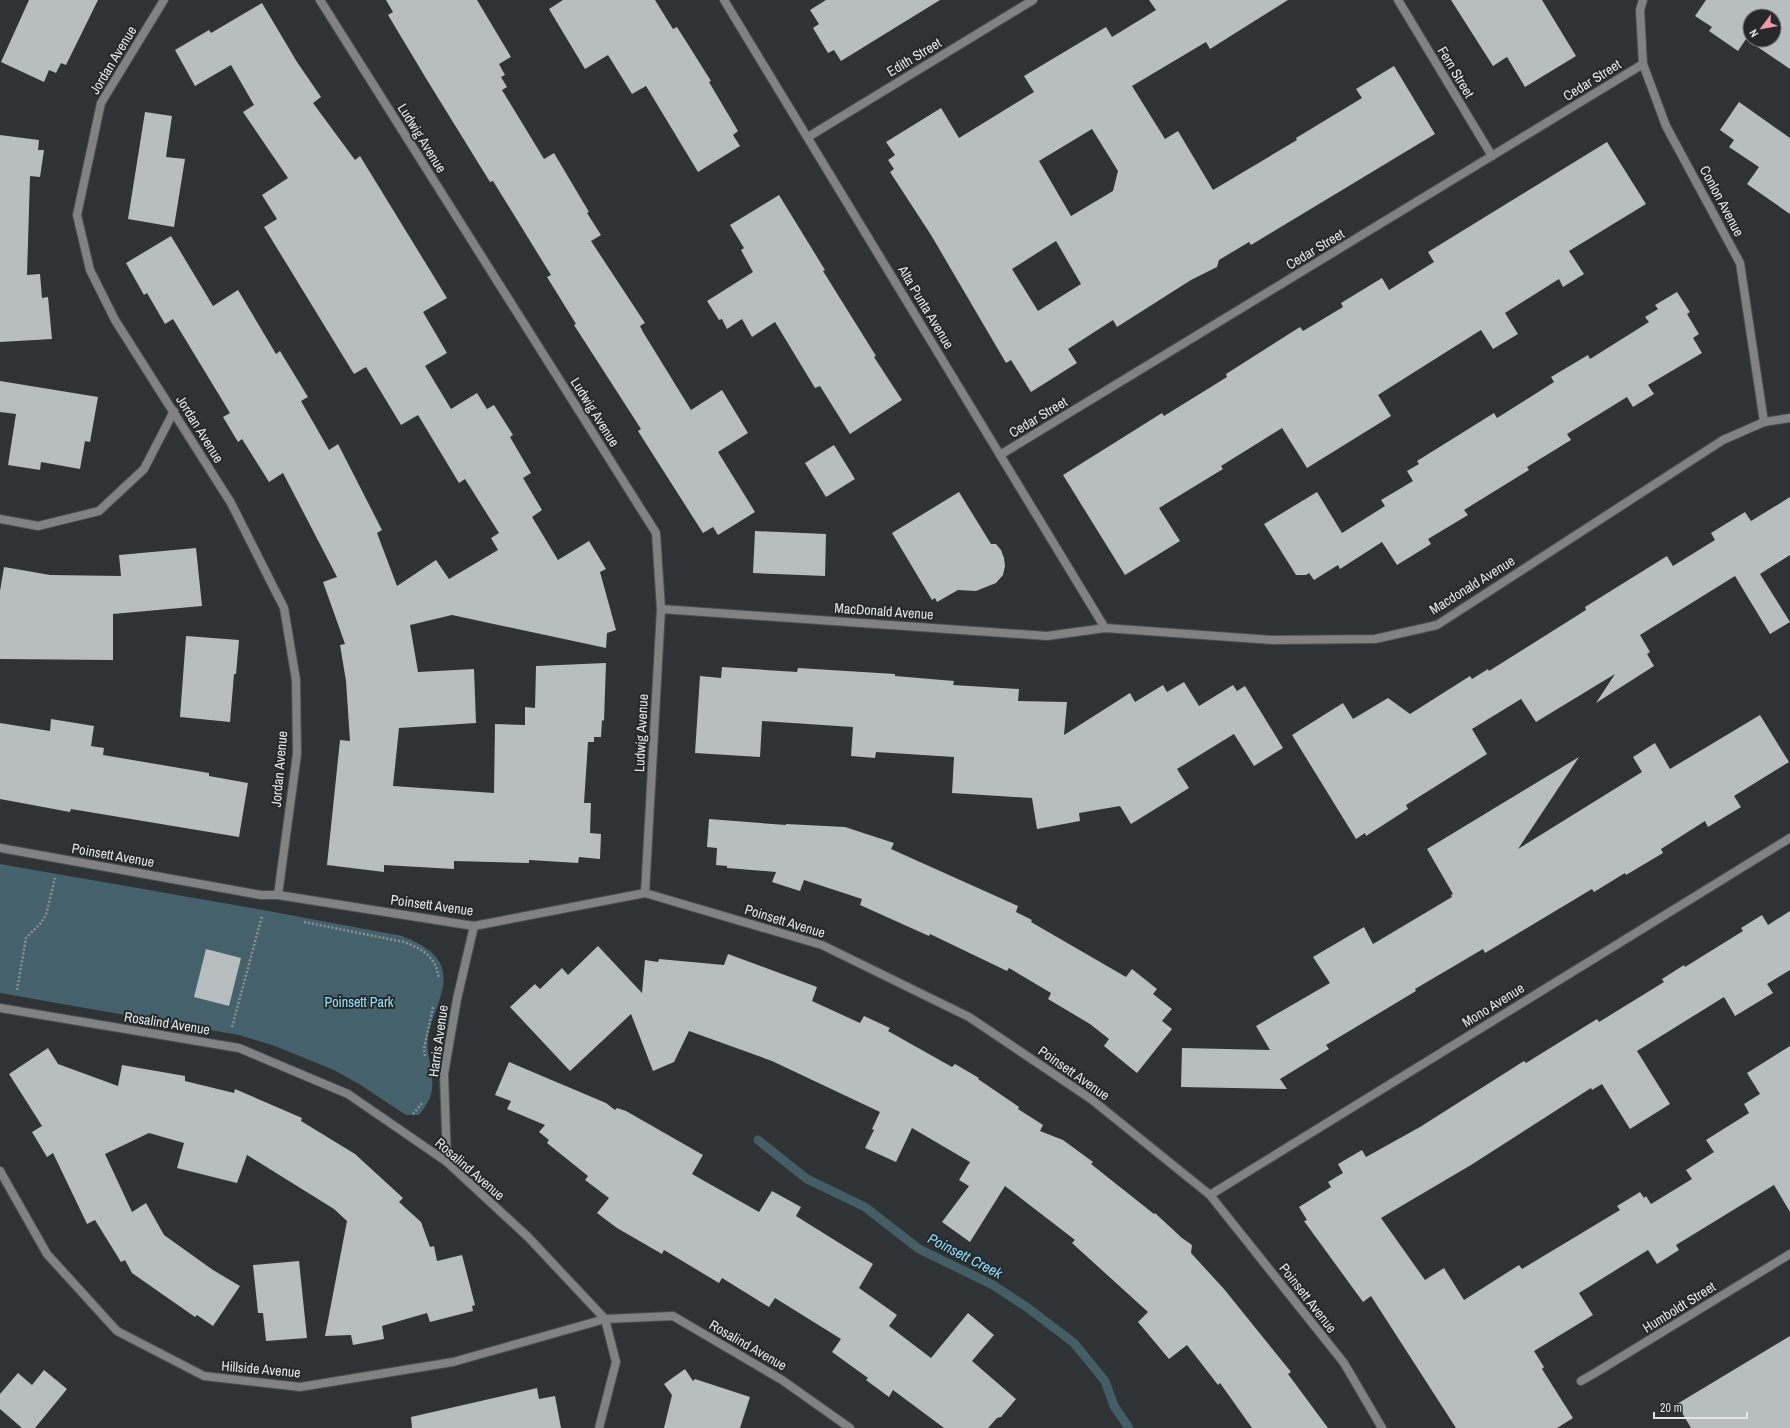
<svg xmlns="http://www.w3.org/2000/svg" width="1790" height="1428" font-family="'Archivo Narrow',sans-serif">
<rect width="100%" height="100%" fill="#2f3335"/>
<!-- green -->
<path fill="#45626c" d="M0 864 263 910 402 936C416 942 435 950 441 965 450 989 432 1012 428 1036 425 1055 436 1075 431 1094 429 1102 424 1108 419 1115H406L359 1084 334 1070 275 1046 239 1035 0 993Z"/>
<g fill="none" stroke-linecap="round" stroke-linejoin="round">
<!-- stream -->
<polyline stroke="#445e65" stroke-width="9" points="758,1140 807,1179 865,1207 919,1249 993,1285 1028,1308 1074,1343 1105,1381 1114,1406 1129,1428"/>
</g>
<!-- building -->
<g fill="#b8bdbf" fill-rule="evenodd">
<polygon points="29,0 98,0 66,65 61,63 56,73 49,70 44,82 1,62"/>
<polygon points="386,0 477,0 511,57 499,64 505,75 501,77 507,87 502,90 544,159 554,153 589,212 587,213 601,235 591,241 645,323 640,326 643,332 691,410 722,390 748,433 718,452 755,512 718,535 713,527 703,533 638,431 641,429 574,325 576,324 547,277 551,275 493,181 490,182 427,80 388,15 393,12"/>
<polygon points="563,0 655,0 673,29 677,27 711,81 709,82 738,131 733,135 740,146 698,172 646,86 632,94 608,55 585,69 549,9"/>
<polygon points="826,0 940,0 841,61 834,50 828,53 813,28 819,24 810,10"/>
<path d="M1149 0H1288L1210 49 1206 42 1132 86 1165 139 1178 131 1213 190 1297 140 1296 138 1362 98 1356 89 1394 66 1435 134 1251 245 1249 242 1219 260 1217 267 1191 280 1117 327 1113 320 1068 349 1077 363 1031 392 1011 360 1006 363 931 235 890 172 894 169 888 160 895 155 886 142 941 108 959 138 1034 92 1024 76 1106 27 1112 37 1156 10ZM1092 129 1118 171 1113 191 1071 216 1039 161ZM1056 241 1081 284 1038 311 1012 269Z"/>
<polygon points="1451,0 1542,0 1576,56 1525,87 1507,57 1493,66"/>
<path d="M1706 0H1790V69L1746 39 1738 51 1709 31 1712 27 1695 16ZM1750 16H1774V40H1750Z"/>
<polygon points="262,3 297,62 321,97 313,103 355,160 360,156 447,298 423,312 447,353 425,366 451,409 477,393 487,409 494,405 513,435 510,437 531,473 523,478 542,510 532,517 558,560 589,541 606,569 600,572 616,630 607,633 606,648 452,615 410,625 418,672 474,669 476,723 399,728 393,786 494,793 495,724 525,725 525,707 535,708 536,666 606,663 604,721 602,720 601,737 594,737 594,742 588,742 584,803 591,803 590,833 601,834 600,859 579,857 578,863 529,860 529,863 454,861 454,869 384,865 384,872 327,865 340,740 350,741 346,681 340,645 345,644 323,582 337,577 283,473 269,482 242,439 238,442 223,417 230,413 173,319 165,324 147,293 144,295 126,263 171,236 213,306 238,290 276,354 280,351 308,397 301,401 329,450 338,444 382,530 377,533 397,586 436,560 449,579 498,550 491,538 499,533 465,479 459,483 418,415 401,425 366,367 354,374 264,227 277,219 262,195 288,178 243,112 254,105 231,65 195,86 175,50 209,30 211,33"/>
<polygon points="1739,102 1790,138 1790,214 1747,184 1759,167 1729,147 1734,140 1720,130"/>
<polygon points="145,112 172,116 166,157 185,159 174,227 128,219"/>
<polygon points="0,135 39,140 38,150 44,150 40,177 30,176 27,275 40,274 42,298 48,297 52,339 0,342"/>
<polygon points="1607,142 1646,204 1569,251 1584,274 1563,287 1559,279 1505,313 1518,334 1493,349 1481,330 1378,395 1391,416 1307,468 1282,428 1221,466 1223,469 1159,508 1180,541 1125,575 1063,475 1162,413 1164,416 1227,377 1226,374 1300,327 1303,331 1343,307 1341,303 1382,278 1389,290 1434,262 1428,252"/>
<polygon points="779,195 825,270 823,271 876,356 874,357 902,400 850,434 820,386 815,388 775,322 752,337 742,319 727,329 722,319 719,320 707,301 753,272 741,250 744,248 730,225"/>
<polygon points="1677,292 1690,312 1687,314 1699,334 1693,338 1702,353 1648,385 1654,394 1633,407 1627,397 1567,434 1571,440 1527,467 1529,470 1464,510 1468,515 1428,539 1431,544 1397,565 1382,542 1340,569 1338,565 1314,580 1309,573 1306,575 1296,575 1264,524 1317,492 1342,533 1385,506 1381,500 1413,481 1407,471 1419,464 1417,461 1494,413 1497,418 1554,382 1551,377 1588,355 1590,359 1649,322 1645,317 1658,309 1655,305"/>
<polygon points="0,381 98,397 90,442 85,441 80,469 41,462 40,470 8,465 16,414 0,412"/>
<polygon points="834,445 855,479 826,497 805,463"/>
<polygon points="959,492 991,544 996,544 1001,550 1004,558 1005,566 1003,575 996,583 976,591 958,590 937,602 935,598 932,600 892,533"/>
<polygon points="1790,497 1790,555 1760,574 1790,622 1770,634 1735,576 1640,635 1650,652 1647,654 1654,666 1596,703 1615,674 1536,722 1521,699 1472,729 1487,754 1406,805 1408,809 1366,836 1365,833 1356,839 1292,735 1343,703 1353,719 1388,698 1410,714 1470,676 1472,679 1488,669 1489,671 1586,610 1585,607 1667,556 1673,566 1715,540 1711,533 1745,512 1751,521"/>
<polygon points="755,531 826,534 825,576 753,573"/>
<polygon points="196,548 202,606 113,614 113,660 0,659 0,591 4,567 50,575 121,576 119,555"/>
<polygon points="186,636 239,640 236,674 234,674 230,722 180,717"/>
<polygon points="722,667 797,672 798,668 895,674 895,676 954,681 953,685 1019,689 1018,701 1067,702 1064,735 1130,693 1135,702 1163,685 1167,692 1184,682 1199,706 1233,685 1237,691 1245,686 1283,748 1254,766 1234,734 1177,769 1189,788 1131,824 1120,806 1079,813 1080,821 1037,829 1032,798 952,793 954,757 876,752 875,758 851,756 853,727 762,721 760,757 695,753 700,676 721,678"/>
<polygon points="1760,715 1789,762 1734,796 1741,807 1708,827 1705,821 1661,849 1663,853 1626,875 1625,873 1594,892 1592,889 1485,953 1483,949 1415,989 1416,991 1326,1045 1329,1049 1280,1079 1287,1089 1181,1087 1182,1048 1270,1050 1256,1026 1330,983 1313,957 1364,927 1373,944 1452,897 1451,895 1453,894 1427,849 1579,757 1518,849 1642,772 1633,757 1655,743 1670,769"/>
<polygon points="51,719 94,726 91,746 104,748 103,755 209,773 209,776 248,783 239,837 71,809 70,812 0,799 0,723 50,731"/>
<polygon points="709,819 786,825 786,824 845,827 894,843 891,849 1018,906 1016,912 1032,920 1031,922 1126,977 1132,969 1157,989 1153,994 1172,1009 1162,1021 1172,1029 1137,1073 1104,1046 1109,1039 1090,1024 1048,999 1051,993 1009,968 1007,971 930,934 929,936 860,905 862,899 804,880 800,891 772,882 776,872 727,868 727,866 716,865 717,848 707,847"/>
<polygon points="1790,911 1790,970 1767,984 1773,993 1735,1016 1724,997 1637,1051 1670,1104 1630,1129 1602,1084 1592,1090 1591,1088 1471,1165 1381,1218 1425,1280 1444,1268 1464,1300 1519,1265 1522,1269 1620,1210 1617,1206 1640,1192 1644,1198 1646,1196 1651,1204 1692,1179 1686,1170 1714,1152 1706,1140 1749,1113 1744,1104 1760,1094 1747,1073 1790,1046 1790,1212 1774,1185 1676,1245 1679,1250 1657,1264 1648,1250 1579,1293 1593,1315 1534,1351 1544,1367 1542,1369 1573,1418 1557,1428 1456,1428 1371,1296 1363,1302 1304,1221 1307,1220 1299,1207 1331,1187 1328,1182 1343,1173 1338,1164 1362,1150 1366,1157 1420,1127 1524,1061 1526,1063 1597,1019 1599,1022 1664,982 1662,979 1684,965 1685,967 1743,931 1741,928 1762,915 1768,925"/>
<polygon points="598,946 642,993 645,960 658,962 659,959 724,965 728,954 817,987 812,1001 860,1023 864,1016 890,1028 888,1031 952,1067 955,1064 979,1078 978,1079 1019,1107 1018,1109 1043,1125 1040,1131 1063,1140 1093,1162 1091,1164 1154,1214 1155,1213 1182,1238 1192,1245 1191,1253 1224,1289 1291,1372 1288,1374 1328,1428 1252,1428 1220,1383 1218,1385 1187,1345 1169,1359 1138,1322 1148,1312 1072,1243 1075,1240 1005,1186 970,1242 942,1222 969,1186 959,1180 970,1162 912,1128 896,1162 865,1148 874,1130 872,1129 880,1112 772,1061 689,1031 674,1062 653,1071 631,1014 570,1071 510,1007 535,984 540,989 562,968 568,975"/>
<polygon points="206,949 241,958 229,1006 194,997"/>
<polygon points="48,1048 58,1064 118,1086 122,1065 185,1076 185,1081 234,1093 235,1089 302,1118 301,1121 355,1154 403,1198 399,1202 421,1222 430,1247 434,1246 437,1261 462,1255 475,1305 472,1306 473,1311 430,1322 427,1313 382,1326 384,1339 353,1345 351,1335 325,1336 347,1221 334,1209 247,1155 237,1183 177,1168 184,1143 149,1133 105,1154 132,1212 146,1203 164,1235 213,1270 240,1286 213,1326 197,1315 195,1317 132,1273 125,1260 121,1262 95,1220 87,1224 53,1153 47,1157 32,1132 42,1126 9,1074"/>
<polygon points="509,1062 606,1103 615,1110 617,1108 626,1111 703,1155 692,1174 759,1212 772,1191 801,1207 796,1216 873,1264 859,1288 897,1315 889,1326 931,1358 968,1313 994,1335 972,1361 1016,1399 1001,1417 997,1418 988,1428 944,1428 893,1390 889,1397 866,1380 868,1378 832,1352 841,1339 775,1298 769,1307 722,1278 719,1283 664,1250 662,1254 617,1228 597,1213 609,1198 585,1180 588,1176 547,1143 549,1140 539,1132 545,1125 507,1109 511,1101 495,1095"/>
<polygon points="299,1261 307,1338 266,1341 263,1313 258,1313 253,1265"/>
<polygon points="1790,1336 1790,1428 1691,1428 1677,1404"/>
<polygon points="685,1369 693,1381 695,1379 750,1397 740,1428 664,1428 672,1395 664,1384"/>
<polygon points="44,1370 67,1389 35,1428 22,1428 0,1409 0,1394 18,1373 32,1385"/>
<polygon points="537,1388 539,1399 555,1396 561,1428 412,1428 411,1417"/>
</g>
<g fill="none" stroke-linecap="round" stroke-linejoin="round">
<defs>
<g id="street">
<polyline points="164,0 101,103 77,215 90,270 115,320 231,503 284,608 296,680 297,754 278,895"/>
<polyline points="320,0 656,533 661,609 645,893"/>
<polyline points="724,0 1105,628"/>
<polyline points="1398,0 1492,156"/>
<polyline points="1643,0 1640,10 1643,64 1666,126 1740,263 1764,422"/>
<polyline points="808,137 1033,0"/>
<polyline points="1000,455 1643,64"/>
<polyline points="0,519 38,526 99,511 144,469 174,411"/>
<polyline points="661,609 1047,636 1105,628 1272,640 1375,639 1437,625 1723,440 1764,422 1790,418"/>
<polyline points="0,848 261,895 278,895 474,926 645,893 822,945 969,1017 1091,1099 1210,1195 1344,1363 1382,1428"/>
<polyline points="0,1008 239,1048 348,1094 447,1162 528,1237 605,1319 673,1316 782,1380 850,1428"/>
<polyline points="447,1162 444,1074 457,999 474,926"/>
<polyline points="0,1171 47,1254 117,1331 204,1376 300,1387 453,1362 605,1319 616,1362 599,1428"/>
<polyline points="1210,1195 1790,838"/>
<polyline points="1581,1381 1595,1373 1790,1254"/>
</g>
</defs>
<!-- street casing -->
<use href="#street" stroke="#4c5051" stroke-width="10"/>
<!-- path -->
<g stroke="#8e9193" stroke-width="2.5" stroke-dasharray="2 2" stroke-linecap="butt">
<path d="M304 922 404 942C423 949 436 957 439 979"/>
<polyline points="17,990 26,938 40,924 46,915 55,878"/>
<polyline points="232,1027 262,916"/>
<polyline points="425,1056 424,1049 433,1007"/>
<polyline points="413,1114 423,1102"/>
</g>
<!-- street -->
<use href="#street" stroke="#808283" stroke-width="8"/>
</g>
<g text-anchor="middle" stroke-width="4" stroke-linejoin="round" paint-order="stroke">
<!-- street labels -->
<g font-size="14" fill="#e4e6e7" stroke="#25292b">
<text transform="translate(914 57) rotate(-31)" y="5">Edith Street</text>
<text transform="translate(113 60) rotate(-59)" y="5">Jordan Avenue</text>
<text transform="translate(1456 72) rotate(59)" y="5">Fern Street</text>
<text transform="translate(1592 80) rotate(-32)" y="5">Cedar Street</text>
<text transform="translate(422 138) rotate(58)" y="5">Ludwig Avenue</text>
<text transform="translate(1722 201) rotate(62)" y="5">Conlon Avenue</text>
<text transform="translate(1315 249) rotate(-31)" y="5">Cedar Street</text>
<text transform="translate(926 307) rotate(59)" y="5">Alta Punta Avenue</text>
<text transform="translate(595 412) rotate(58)" y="5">Ludwig Avenue</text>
<text transform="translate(1038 417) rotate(-31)" y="5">Cedar Street</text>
<text transform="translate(200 429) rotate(58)" y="5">Jordan Avenue</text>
<text transform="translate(1472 585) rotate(-32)" y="5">Macdonald Avenue</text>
<text transform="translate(884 611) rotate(4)" y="5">MacDonald Avenue</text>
<text transform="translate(641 733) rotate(-87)" y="5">Ludwig Avenue</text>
<text transform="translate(279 769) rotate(-85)" y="5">Jordan Avenue</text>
<text transform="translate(113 855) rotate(10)" y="5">Poinsett Avenue</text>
<text transform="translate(432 905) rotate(8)" y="5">Poinsett Avenue</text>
<text transform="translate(785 921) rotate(17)" y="5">Poinsett Avenue</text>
<text transform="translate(1493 1005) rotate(-32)" y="5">Mono Avenue</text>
<text transform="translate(167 1023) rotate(9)" y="5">Rosalind Avenue</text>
<text transform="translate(438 1041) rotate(-82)" y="5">Harris Avenue</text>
<text transform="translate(1074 1073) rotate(35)" y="5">Poinsett Avenue</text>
<text transform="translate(470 1169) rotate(41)" y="5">Rosalind Avenue</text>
<text transform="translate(1308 1298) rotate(52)" y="5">Poinsett Avenue</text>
<text transform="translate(1679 1307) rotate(-32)" y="5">Humboldt Street</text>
<text transform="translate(748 1345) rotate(30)" y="5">Rosalind Avenue</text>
<text transform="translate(261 1369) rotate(5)" y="5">Hillside Avenue</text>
</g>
<!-- park labels -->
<g font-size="14" fill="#91e1fb" stroke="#25292b">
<text x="359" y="1007">Poinsett Park</text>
</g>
<!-- water labels -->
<g font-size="15" font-style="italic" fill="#8edef8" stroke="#25292b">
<text transform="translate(965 1256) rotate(27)" y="5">Poinsett Creek</text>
</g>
</g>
<!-- north arrow -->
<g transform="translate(1762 28) rotate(238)"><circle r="19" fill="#25292b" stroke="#717576"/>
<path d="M0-3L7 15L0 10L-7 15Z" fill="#f39aa7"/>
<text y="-6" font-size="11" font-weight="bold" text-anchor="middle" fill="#e4e6e7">N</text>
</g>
<!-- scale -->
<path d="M1654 1412v6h93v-6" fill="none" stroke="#e4e6e7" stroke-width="2"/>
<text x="1660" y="1412" font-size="12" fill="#e4e6e7" stroke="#25292b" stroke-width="3" paint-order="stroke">20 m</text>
</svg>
